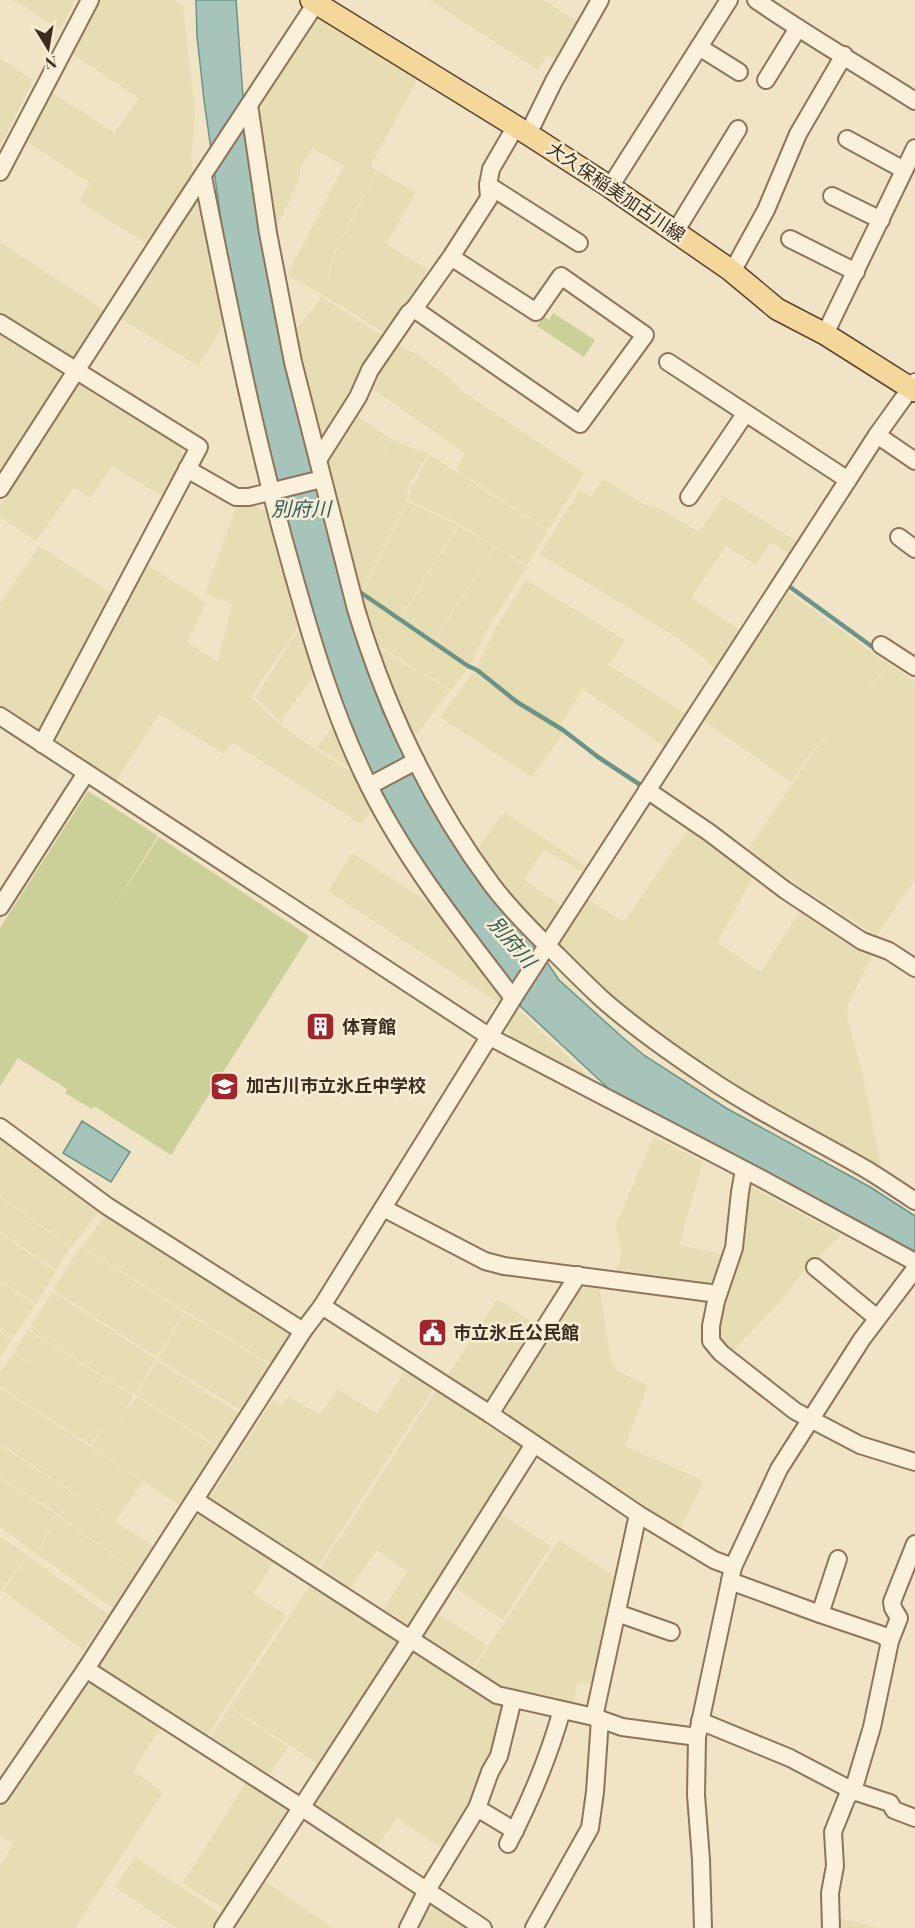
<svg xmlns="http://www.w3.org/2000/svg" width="915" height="1928" font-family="'Playfair Display','Noto Sans JP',serif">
<rect width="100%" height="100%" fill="#f1e3c5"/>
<!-- farmland -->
<g fill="#e7ddb2">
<polygon points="14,0 75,0 60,30"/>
<polygon points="93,0 174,0 183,5 195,114 191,159 194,178 150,246 79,201 90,183 22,138 46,89 115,133 139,98 66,50"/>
<polygon points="430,0 543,0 582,24 561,62 547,55 538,70"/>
<polygon points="323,18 419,76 370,167 376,171 335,250 330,267 325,296 287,275 344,166 313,148 300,168 300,177 275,232 256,108 314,19"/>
<polygon points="0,58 33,81 0,147"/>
<polygon points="377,171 416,192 386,244 427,269 425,273 429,277 390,336 325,296 331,268 336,251"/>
<polygon points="200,194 226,321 198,366 120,318"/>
<polygon points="0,242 105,311 74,360 0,317"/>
<polygon points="322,297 387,339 323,447 294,332"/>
<polygon points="0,332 66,374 0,477"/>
<polygon points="394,343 418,355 448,377 462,391 584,473 549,530 456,470 465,453 367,385"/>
<polygon points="85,382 182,446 183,461 165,498 112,466 90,498 74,487 36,541 0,517 0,506 76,386"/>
<polygon points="357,416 392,440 381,458 393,440 428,454 410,484 403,510 362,592 357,589 324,458"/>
<polygon points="430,455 548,531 527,565 459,524 407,499 412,486"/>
<polygon points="603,479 642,503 664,511 699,532 724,496 799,543 791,556 771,542 756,565 726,546 691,598 744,633 718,673 702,656 676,637 540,554 580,489 591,497"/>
<polygon points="239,500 266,511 300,624 251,697 278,723 319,752 355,774 359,788 371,811 361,824 232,742 224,754 159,714 114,784 48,740 142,562 206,602 187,642 218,662 232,604 205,593"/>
<polygon points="406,501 457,525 400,618 363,593 404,511"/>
<polygon points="458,526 494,545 445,623 435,642 401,619"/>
<polygon points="39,546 113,594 38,733 0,709 0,604"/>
<polygon points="495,546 527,567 491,623 469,667 451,690 372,642 358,591 447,652 436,643 445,624"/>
<polygon points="526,580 625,640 609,665 689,716 668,749 583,689 559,727 550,722 564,732 532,777 440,717 475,670 488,683 504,692 477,666 496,627"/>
<polygon points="784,589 888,664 837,726 889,664 915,682 915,880 876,936 747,851 815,750 831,732 814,749 791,782 701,719"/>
<polygon points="301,626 315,674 282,719 282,723 255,697"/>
<polygon points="372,644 450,691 413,739"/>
<polygon points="336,722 355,771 317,747"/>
<polygon points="504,812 590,869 587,875 544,849 524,880 566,909 546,933 539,930 475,852"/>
<polygon points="692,823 756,872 717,942 761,972 802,908 875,950 848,1005 847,1019 861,1068 882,1172 812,1135 685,1054 634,1017 559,949 560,939 586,898 624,922"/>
<polygon points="352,853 445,913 505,999 502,1005 328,891"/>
<polygon points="518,1009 594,1082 511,1039 506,1025"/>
<polygon points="0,1134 99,1206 99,1211 71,1247 0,1195"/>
<polygon points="654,1137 703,1162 679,1245 725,1255 715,1283 616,1270 622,1255 616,1224"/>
<polygon points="746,1184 841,1235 802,1273 779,1303 731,1353 719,1342 716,1326"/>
<polygon points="0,1196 70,1248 56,1270 0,1231"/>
<polygon points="108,1213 294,1332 272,1365 81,1246"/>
<polygon points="0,1233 56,1272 36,1304 0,1279"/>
<polygon points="80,1247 184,1312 157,1357 53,1290"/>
<polygon points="0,1281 35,1305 12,1339 0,1330"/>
<polygon points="584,1285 600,1290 611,1361 617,1371 648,1385 625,1446 704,1481 680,1528 500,1414"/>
<polygon points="52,1292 156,1359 134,1395 29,1329"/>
<polygon points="497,1299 534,1324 486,1401 447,1377"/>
<polygon points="185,1313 271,1366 242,1411 158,1359"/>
<polygon points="28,1330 133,1396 119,1422 136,1397 218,1448 179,1505 91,1446 112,1416 90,1445 0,1386 0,1373 14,1353 37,1368 14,1352"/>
<polygon points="0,1332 12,1340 0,1357"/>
<polygon points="157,1361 240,1414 218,1446 136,1395"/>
<polygon points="406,1370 435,1387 315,1571 213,1504 209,1498 273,1400 281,1405 288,1396 320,1415 338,1389 377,1414"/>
<polygon points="0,1388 143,1482 115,1521 0,1443"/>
<polygon points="437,1389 522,1443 524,1449 411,1628 406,1630 380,1614 407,1572 377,1550 347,1592 317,1573"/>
<polygon points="0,1445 73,1494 60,1515 0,1477"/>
<polygon points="0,1479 59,1516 35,1553 0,1527"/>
<polygon points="74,1495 155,1547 139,1573 60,1516"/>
<polygon points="201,1513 276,1559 253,1594 286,1615 205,1739 103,1672 97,1666 198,1514"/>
<polygon points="499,1513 551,1546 503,1620 453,1586"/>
<polygon points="59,1517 139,1574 117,1608 112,1608 36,1553"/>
<polygon points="0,1536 27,1555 1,1590 0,1589"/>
<polygon points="559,1540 617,1578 596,1685 577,1682 573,1707 503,1692 472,1671"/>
<polygon points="28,1556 109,1615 83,1650 3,1591"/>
<polygon points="311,1583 399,1642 320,1765 230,1707"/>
<polygon points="435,1612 487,1645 470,1670 420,1637"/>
<polygon points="412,1649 505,1707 479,1782 469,1803 442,1848 397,1818 375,1849 310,1806"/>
<polygon points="86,1681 91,1681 162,1725 133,1771 163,1792 75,1928 0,1928 0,1865 14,1844 0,1835 0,1807"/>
<polygon points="229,1708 288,1747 267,1779 208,1740"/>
<polygon points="247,1781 292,1809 227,1911 183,1883"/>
<polygon points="135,1857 223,1915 215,1928 176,1928 115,1887"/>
<polygon points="264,1881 333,1928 233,1928"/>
<polygon points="433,1900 474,1928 416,1928 427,1903"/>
<polygon points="835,1917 879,1928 835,1928"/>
</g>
<!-- green -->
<g fill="#cad098">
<polygon points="553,313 595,340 584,357 537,326 543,316 549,320"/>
<polygon points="88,791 158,836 110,912 159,837 309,936 171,1155 94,1106 92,1109 65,1093 67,1089 18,1058 0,1086 0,928"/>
</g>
<!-- water -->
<g fill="#a7c4ba" stroke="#6c9388" stroke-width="1.5">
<polygon points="196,0 236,0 245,125 363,654 382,710 428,802 448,834 536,946 559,980 622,1037 645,1056 726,1108 870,1187 915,1216 915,1254 625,1104 518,1004 418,859 357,747 303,594 242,338 223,234 204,100 197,36"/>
<polygon points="82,1121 130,1152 111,1182 63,1153"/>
</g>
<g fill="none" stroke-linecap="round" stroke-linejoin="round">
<!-- stream -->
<g stroke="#6c9388" stroke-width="4.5">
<polyline points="790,587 878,651"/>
<polyline points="357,590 468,666 477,670 517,702 563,730 598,757 642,786"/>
</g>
<defs>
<g id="minor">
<path d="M756 0C808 36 862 67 915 101"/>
<polyline points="699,47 739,72"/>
<polyline points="766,80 798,28"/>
<path d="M249 105 268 233 293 362 356 609C386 708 430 802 492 885 511 910 534 933 557 955 572 970 587 985 602 999 635 1028 672 1054 708 1078 759 1113 816 1140 869 1171 885 1181 900 1191 915 1201"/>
<polyline points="528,134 554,81 600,0"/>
<polyline points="847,139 904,170"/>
<polyline points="0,172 90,0"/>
<path d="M203 177C229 306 254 435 290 562 311 638 334 717 370 788 408 864 462 931 513 998"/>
<polyline points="488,185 579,243"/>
<polyline points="610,187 729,0"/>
<polyline points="832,196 881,220"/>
<polyline points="675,232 738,129"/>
<polyline points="790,239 856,272"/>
<polyline points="451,257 536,312 561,276 645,335 580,424 414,309 451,257 489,198 488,185 491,169 516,126"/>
<polyline points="732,272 766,210 798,134 844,55"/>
<polyline points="0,323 199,447 42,744"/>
<polyline points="825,334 915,148"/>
<polyline points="668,362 848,480"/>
<polyline points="877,435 915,461"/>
<polyline points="318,460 358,397 370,370 409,313 414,309"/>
<polyline points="187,469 236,497 249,497 322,479"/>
<polyline points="0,489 170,225 318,0"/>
<polyline points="689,497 745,414"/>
<polyline points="899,537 915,549"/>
<polyline points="881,645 915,667"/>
<polyline points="0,716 490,1037 764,1180 915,1262"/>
<polyline points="369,786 416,761"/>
<polyline points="647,790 710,833 785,890 862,941 889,951 915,968"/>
<polyline points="0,907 86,773"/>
<polyline points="0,1127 107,1206 303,1331"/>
<polyline points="744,1170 740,1192 734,1248 716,1301 711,1326 711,1341 721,1353 795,1411 860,1445 915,1462"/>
<polyline points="383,1208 485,1261 504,1266 718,1294"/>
<polyline points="815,1267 877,1318"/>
<polyline points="322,1306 490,1414 638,1514 714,1560 733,1567"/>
<polyline points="490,1414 578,1275"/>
<polyline points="195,1500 497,1695 594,1717 622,1727 697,1737"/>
<polyline points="838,1559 820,1614 882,1635 890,1641"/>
<polyline points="730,1581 820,1614"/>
<polyline points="617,1613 671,1632"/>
<polyline points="86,1669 301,1807 483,1928"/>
<polyline points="594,1717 638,1514"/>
<polyline points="700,1721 790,1758 853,1791 890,1803 894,1810 915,1818"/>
<polyline points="0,1795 86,1669 303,1331 322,1306 517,992 877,435 915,382"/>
<polyline points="477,1808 515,1831"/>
<path d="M508 1844C532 1798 548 1759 562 1710"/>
<polyline points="223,1928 410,1640 534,1444"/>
<polyline points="408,1928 427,1890 477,1808 490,1772 499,1756 513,1699"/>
<polyline points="534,1928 590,1828 595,1792 600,1719"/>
<polyline points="703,1928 701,1860 696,1795 697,1737 733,1567 779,1469 862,1339 915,1269"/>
<polyline points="831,1928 830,1893 835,1866 833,1832 847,1797 853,1791 872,1727 890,1641 899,1618 893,1608 892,1602 915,1544"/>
</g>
<polyline id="major" points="311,0 528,134 610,187 729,269 777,309 825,334 915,391"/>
</defs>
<!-- minor casing -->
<use href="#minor" stroke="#8d745a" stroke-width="20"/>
<!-- major casing -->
<use href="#major" stroke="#5b422e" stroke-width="24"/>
<!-- minor -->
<use href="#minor" stroke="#fbf0d9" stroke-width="16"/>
<!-- major -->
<use href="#major" stroke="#f5d79b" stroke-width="21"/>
</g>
<!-- icons -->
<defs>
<symbol id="building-square" viewBox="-11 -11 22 22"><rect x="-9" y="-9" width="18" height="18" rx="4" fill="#9f262a" stroke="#f7edd5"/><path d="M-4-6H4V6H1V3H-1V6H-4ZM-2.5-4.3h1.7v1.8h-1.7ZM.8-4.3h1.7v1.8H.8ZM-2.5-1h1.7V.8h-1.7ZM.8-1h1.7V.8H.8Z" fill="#fff"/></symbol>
<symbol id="school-square" viewBox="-11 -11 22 22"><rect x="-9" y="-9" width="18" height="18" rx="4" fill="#9f262a" stroke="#f7edd5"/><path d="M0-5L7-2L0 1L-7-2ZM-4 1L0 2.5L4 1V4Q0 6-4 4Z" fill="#fff"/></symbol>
<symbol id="civic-square" viewBox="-11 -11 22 22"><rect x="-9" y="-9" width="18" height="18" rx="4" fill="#9f262a" stroke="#f7edd5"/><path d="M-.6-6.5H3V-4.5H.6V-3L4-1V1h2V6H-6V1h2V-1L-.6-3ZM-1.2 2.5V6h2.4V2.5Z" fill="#fff"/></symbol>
</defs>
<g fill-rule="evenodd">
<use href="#building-square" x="304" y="1010" width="33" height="33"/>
<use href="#school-square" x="208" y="1070" width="33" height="33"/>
<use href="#civic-square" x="416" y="1316" width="33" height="33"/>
</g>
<g text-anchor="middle" stroke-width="5" stroke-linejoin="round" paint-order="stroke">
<!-- street labels -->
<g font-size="18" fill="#3c2c1e" stroke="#f7edd5">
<text transform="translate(616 192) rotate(34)" y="6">大久保稲美加古川線</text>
</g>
<!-- poi labels -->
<g font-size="18" font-weight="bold" fill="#3c2c1e" stroke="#f7edd5" text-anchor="start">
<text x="342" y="1033">体育館</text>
<text x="246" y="1092">加古川市立氷丘中学校</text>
<text x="453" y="1339">市立氷丘公民館</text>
</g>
<!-- water labels -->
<g font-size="20" font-style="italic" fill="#2d5d58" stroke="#f7edd5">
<text x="301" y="516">別府川</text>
<text transform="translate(512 942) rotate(49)" y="7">別府川</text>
</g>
</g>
<!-- north arrow -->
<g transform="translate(48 48) rotate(169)" stroke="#f7edd5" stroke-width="4.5" paint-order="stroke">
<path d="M0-4.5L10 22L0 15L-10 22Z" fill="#3c2c1e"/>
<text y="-9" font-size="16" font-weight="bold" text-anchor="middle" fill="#3c2c1e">N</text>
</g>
</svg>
